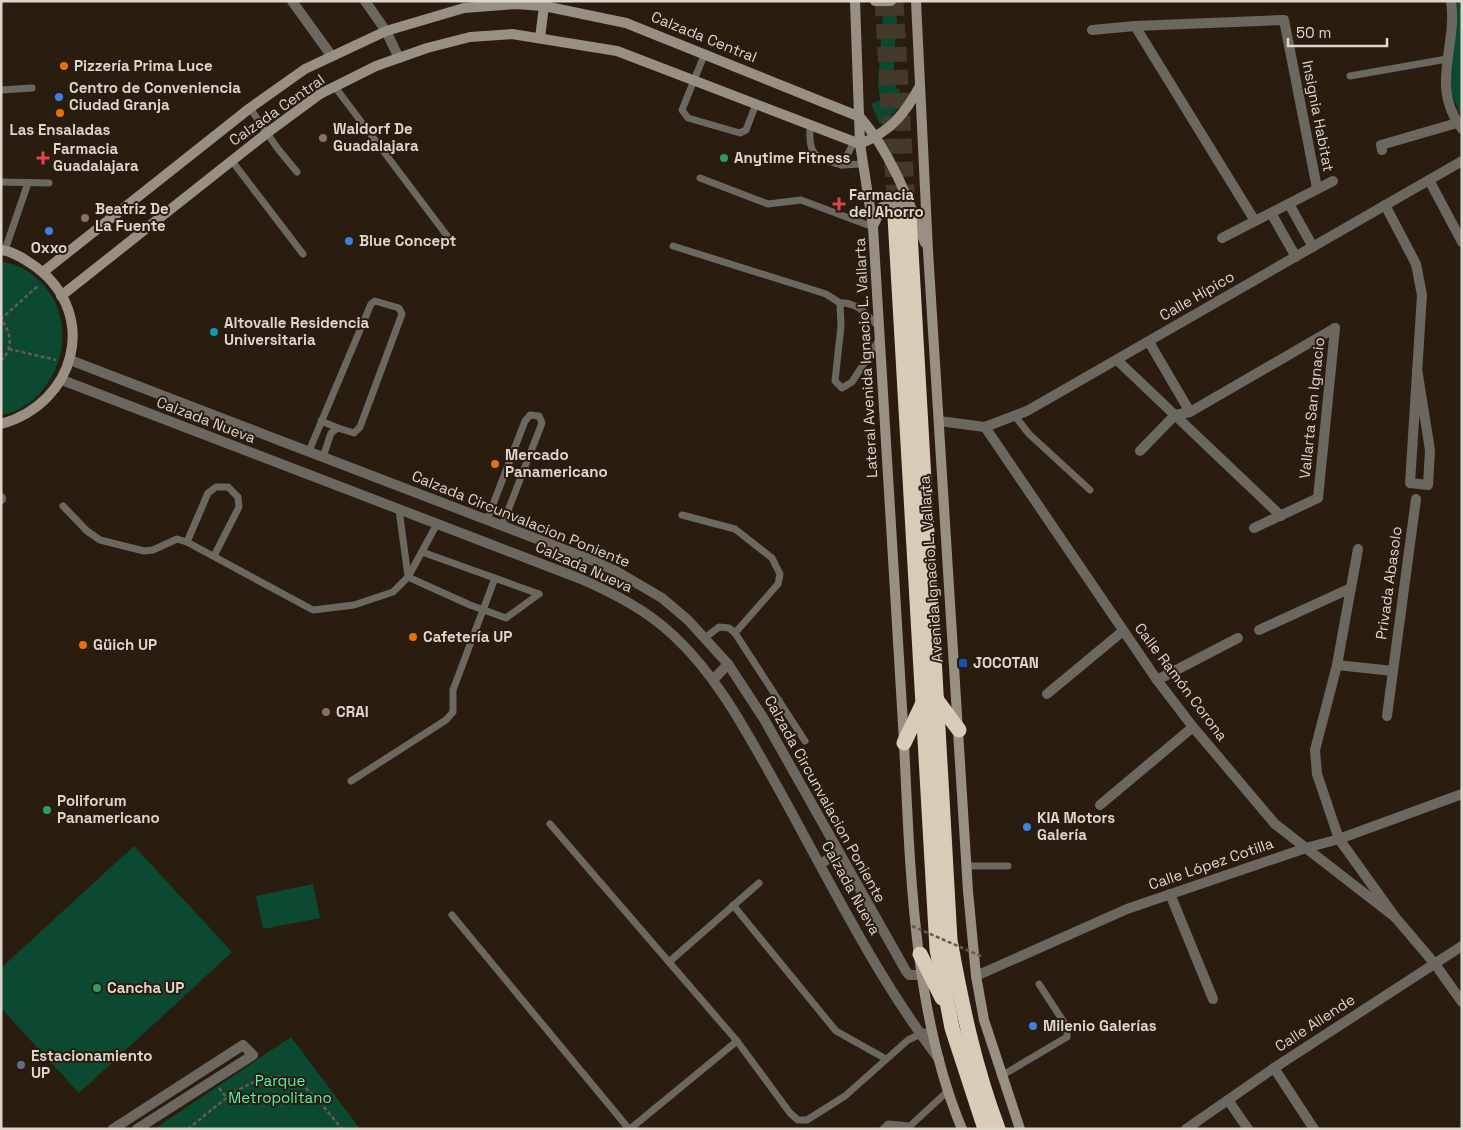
<svg xmlns="http://www.w3.org/2000/svg" width="1463" height="1130" font-family="'Space Grotesk',sans-serif">
<rect width="100%" height="100%" fill="#2a1d10"/>
<!-- green -->
<g fill="#0c4931">
<polygon points="1457,1 1462,1 1462,120 1448,84"/>
<path d="M883 13 897 17C896 41 891 66 896 89L899 88 900 107 880 124 871 104 880 100 878 84Z"/>
<path d="M1 261C64 274 81 347 40 393 31 403 16 413 1 415Z"/>
<polygon points="134,846 232,952 79,1093 1,1008 1,968"/>
<polygon points="313,884 320,918 263,929 256,896"/>
<polygon points="291,1037 360,1129 154,1129"/>
</g>
<g fill="none" stroke-linecap="round" stroke-linejoin="round">
<!-- highway-tunnel -->
<g stroke="#45392c" stroke-width="15" stroke-dasharray="15 8" stroke-linecap="butt">
<polyline points="882,1 895,217"/>
<polyline points="896,1 908,206"/>
</g>
<!-- path -->
<g stroke="#665b4f" stroke-width="2.5" stroke-dasharray="4 2.5" stroke-linecap="butt">
<polyline points="9,349 56,360"/>
<path d="M1 361C14 348 11 332 1 319L39 285"/>
<polyline points="219,1088 227,1098"/>
<path d="M188 1129C215 1108 261 1061 297 1082 312 1090 330 1115 342 1129"/>
</g>
<!-- lane -->
<g stroke="#6c675f" stroke-width="7">
<polyline points="705,53 682,110 688,118 740,133 746,130 756,104"/>
<polyline points="1350,76 1447,59"/>
<polyline points="335,87 448,237"/>
<polyline points="1,90 32,88"/>
<polyline points="250,108 278,149 297,172"/>
<path d="M810 125C809 156 813 157 842 165L854 142"/>
<polyline points="232,161 303,254"/>
<polyline points="842,165 863,164"/>
<polyline points="700,178 768,204 801,200 873,227"/>
<polyline points="1,182 49,183"/>
<path d="M673 246 826 294 840 303C858 302 867 315 879 327"/>
<polyline points="5,250 28,183"/>
<polyline points="840,303 841,326 835,381 842,388 852,382 879,340"/>
<polyline points="1015,416 1029,434 1090,490"/>
<polyline points="321,421 338,428"/>
<polyline points="309,451 371,304 375,301 399,308 402,314 360,427 354,433 338,428 331,433 323,457"/>
<polyline points="63,506 87,531 100,540 144,551 153,550 177,539 187,542 313,610 354,605 393,592 408,577 437,524"/>
<polyline points="399,510 408,576"/>
<polyline points="682,515 735,529 772,558 780,574 778,584 735,633"/>
<polyline points="487,520 525,421 530,415 539,416 542,423 502,526"/>
<polyline points="187,542 208,493 216,487 228,487 238,497 239,507 214,556"/>
<polyline points="422,552 539,594"/>
<polyline points="408,577 470,605 506,618 539,594"/>
<polyline points="706,637 719,627 729,628 735,633 805,741"/>
<polyline points="351,781 446,720 453,712 453,690 495,578"/>
<polyline points="550,824 737,1041 790,1113 798,1120 807,1120 845,1096 908,1040 925,1032"/>
<polyline points="966,866 1008,866"/>
<polyline points="733,905 836,1031 886,1059"/>
<polyline points="452,915 629,1129"/>
<polyline points="669,962 759,883"/>
<polyline points="1001,1076 1067,1037 1067,1027 1039,984"/>
<polyline points="630,1129 737,1041"/>
<polyline points="883,1129 888,1124 910,1126 949,1090"/>
</g>
<!-- street -->
<g stroke="#6c675f" stroke-width="10">
<polyline points="292,1 331,55"/>
<polyline points="365,1 386,31 399,58"/>
<path d="M1451 1C1458 47 1429 86 1462 129"/>
<polyline points="1135,26 1255,221"/>
<polyline points="1092,30 1135,26 1284,20 1317,188"/>
<polyline points="1382,150 1381,145 1457,123"/>
<polyline points="1429,180 1462,242"/>
<polyline points="1289,204 1313,247"/>
<polyline points="1385,205 1416,264 1422,295 1410,483 1428,485 1430,450 1417,369"/>
<polyline points="1271,213 1296,257"/>
<polyline points="1222,238 1333,181"/>
<polyline points="1149,342 1190,412"/>
<polyline points="70,360 589,559 616,571 662,598 688,620 728,664 764,719 906,971 909,975 923,975"/>
<polyline points="1118,361 1281,516"/>
<path d="M62 380 581 579C615 594 648 611 674 636 719 678 747 733 777 786 828 878 875 975 939 1059"/>
<polyline points="939,421 985,427 1027,411 1462,161"/>
<polyline points="985,427 1157,680 1193,727 1275,824 1395,917"/>
<polyline points="1140,451 1175,415 1190,412 1335,328"/>
<polyline points="1,498 1,499"/>
<polyline points="1254,528 1318,498 1335,328"/>
<polyline points="1358,549 1337,665 1315,750 1317,774 1339,839 1395,917 1435,964 1462,1002"/>
<polyline points="1259,630 1351,588"/>
<polyline points="1337,665 1393,671"/>
<polyline points="713,680 728,664"/>
<polyline points="1157,680 1238,638"/>
<polyline points="1047,694 1123,631"/>
<polyline points="1387,716 1416,499"/>
<polyline points="1100,805 1193,727"/>
<polyline points="820,864 839,853"/>
<polyline points="1170,894 1213,999"/>
<polyline points="976,976 1127,909 1306,848 1339,839 1462,794"/>
<polyline points="1274,1068 1314,1129"/>
<polyline points="1228,1100 1248,1129"/>
<polyline points="113,1129 243,1045 253,1055 137,1129"/>
<polyline points="1186,1129 1274,1068 1462,946"/>
</g>
<!-- secondary -->
<g stroke="#979083" stroke-width="10">
<path d="M855 1 860 144 873 227C883 393 893 558 903 724 910 854 911 1008 962 1129"/>
<polyline points="875,1 891,1"/>
<polyline points="916,1 928,251 968,891 976,976 984,1020 1020,1129"/>
<polyline points="540,38 544,6"/>
<polyline points="873,226 882,207 893,203 909,204"/>
<path d="M1 250C13 251 26 260 36 267 100 315 75 404 1 424"/>
<path d="M43 272 250 108 305 69 386 31 464 8 515 4 544 6 626 23 860 117C891 153 908 199 925 243"/>
<path d="M61 296 267 133 320 94 376 66 427 48 470 37 512 34 617 51 860 144C891 131 904 115 920 86"/>
</g>
<!-- highway -->
<g stroke="#d8ccb8" stroke-width="15">
<path d="M909 215 950 940C962 1006 974 1065 998 1129"/>
<polyline points="895,217 937,949 952,1028 985,1129"/>
<polyline points="936,699 959,730"/>
<polyline points="904,743 922,705"/>
<polyline points="920,954 942,998"/>
</g>
<!-- path-bridge -->
<polyline stroke="#665b4f" stroke-width="2.5" stroke-dasharray="4 2.5" stroke-linecap="butt" points="912,926 983,957"/>
</g>
<!-- markers -->
<g fill="#e8710a" stroke="#2a1d10" stroke-width="2">
<circle cx="64" cy="66" r="5"/>
<circle cx="60" cy="113" r="5"/>
<circle cx="495" cy="464" r="5"/>
<circle cx="413" cy="637" r="5"/>
<circle cx="83" cy="645" r="5"/>
</g>
<g fill="#3f7fe0" stroke="#2a1d10" stroke-width="2">
<circle cx="59" cy="97" r="5"/>
<circle cx="49" cy="231" r="5"/>
<circle cx="349" cy="241" r="5"/>
<circle cx="1027" cy="827" r="5"/>
<circle cx="1033" cy="1026" r="5"/>
</g>
<g fill="#8d6e63" stroke="#2a1d10" stroke-width="2">
<circle cx="323" cy="138" r="5"/>
<circle cx="85" cy="218" r="5"/>
<circle cx="326" cy="712" r="5"/>
</g>
<g fill="#e0444e" stroke="#2a1d10" stroke-width="2">
<path d="M40.5 150.5h5v5h5v5h-5v5h-5v-5h-5v-5h5z"/>
<path d="M836.5 196.5h5v5h5v5h-5v5h-5v-5h-5v-5h5z"/>
</g>
<g fill="#2e9e5b" stroke="#2a1d10" stroke-width="2">
<circle cx="724" cy="158" r="5"/>
<circle cx="47" cy="810" r="5"/>
<circle cx="97" cy="988" r="5"/>
</g>
<circle fill="#0f9aa8" stroke="#2a1d10" stroke-width="2" cx="214" cy="332" r="5"/>
<rect fill="#1a4fb4" stroke="#2a1d10" stroke-width="2" x="958" y="658" width="10" height="10" rx="2.5"/>
<circle fill="#5c6f8a" stroke="#2a1d10" stroke-width="2" cx="21" cy="1065" r="5"/>
<g text-anchor="middle" stroke-width="4" stroke-linejoin="round" paint-order="stroke">
<!-- street labels -->
<g font-size="15" fill="#ded5cd" stroke="#2a1d10">
<text transform="translate(704 37) rotate(22)" y="5">Calzada Central</text>
<text transform="translate(277 110) rotate(-35)" y="5">Calzada Central</text>
<text transform="translate(1318 116) rotate(79)" y="5">Insignia Habitat</text>
<text transform="translate(1197 296) rotate(-30)" y="5">Calle Hípico</text>
<text transform="translate(866 358) rotate(-93)" y="5">Lateral Avenida Ignacio L. Vallarta</text>
<text transform="translate(1312 408) rotate(-84)" y="5">Vallarta San Ignacio</text>
<text transform="translate(206 420) rotate(21)" y="5">Calzada Nueva</text>
<text transform="translate(521 519) rotate(22)" y="5">Calzada Circunvalacion Poniente</text>
<text transform="translate(584 567) rotate(24)" y="5">Calzada Nueva</text>
<text transform="translate(931 569) rotate(-94)" y="5">Avenida Ignacio L. Vallarta</text>
<text transform="translate(1389 583) rotate(-82)" y="5">Privada Abasolo</text>
<text transform="translate(1181 682) rotate(53)" y="5">Calle Ramón Corona</text>
<text transform="translate(825 799) rotate(61)" y="5">Calzada Circunvalacion Poniente</text>
<text transform="translate(1211 864) rotate(-19)" y="5">Calle López Cotilla</text>
<text transform="translate(851 888) rotate(61)" y="5">Calzada Nueva</text>
<text transform="translate(1315 1023) rotate(-33)" y="5">Calle Allende</text>
</g>
<!-- poi labels -->
<g font-size="15" font-weight="bold" fill="#ded5cd" stroke="#2a1d10" text-anchor="start">
<text x="74" y="71">Pizzería Prima Luce</text>
<text x="69" y="93">Centro de Conveniencia<tspan x="69" dy="17">Ciudad Granja</tspan></text>
<text x="333" y="134">Waldorf De<tspan x="333" dy="17">Guadalajara</tspan></text>
<text x="60" y="135" text-anchor="middle">Las Ensaladas</text>
<text x="53" y="154">Farmacia<tspan x="53" dy="17">Guadalajara</tspan></text>
<text x="734" y="163">Anytime Fitness</text>
<text x="849" y="200">Farmacia<tspan x="849" dy="17">del Ahorro</tspan></text>
<text x="95" y="214">Beatriz De<tspan x="95" dy="17">La Fuente</tspan></text>
<text x="359" y="246">Blue Concept</text>
<text x="49" y="253" text-anchor="middle">Oxxo</text>
<text x="224" y="328">Altovalle Residencia<tspan x="224" dy="17">Universitaria</tspan></text>
<text x="505" y="460">Mercado<tspan x="505" dy="17">Panamericano</tspan></text>
<text x="423" y="642">Cafetería UP</text>
<text x="93" y="650">Güich UP</text>
<text x="973" y="668">JOCOTAN</text>
<text x="336" y="717">CRAI</text>
<text x="57" y="806">Poliforum<tspan x="57" dy="17">Panamericano</tspan></text>
<text x="1037" y="823">KIA Motors<tspan x="1037" dy="17">Galería</tspan></text>
<text x="107" y="993">Cancha UP</text>
<text x="1043" y="1031">Milenio Galerías</text>
<text x="31" y="1061">Estacionamiento<tspan x="31" dy="17">UP</tspan></text>
</g>
<!-- park labels -->
<g font-size="15" fill="#58f1b0" stroke="#2a1d10">
<text x="280" y="1086">Parque<tspan x="280" dy="17">Metropolitano</tspan></text>
</g>
</g>
<!-- border -->
<rect width="1463" height="1130" fill="none" stroke="#ded5cd" stroke-width="5"/>
<!-- scale -->
<path d="M1288 38v8h99v-8" fill="none" stroke="#ded5cd" stroke-width="2.5"/>
<text x="1296" y="38" font-size="15" fill="#ded5cd" stroke="#2a1d10" stroke-width="4" paint-order="stroke">50 m</text>
</svg>
